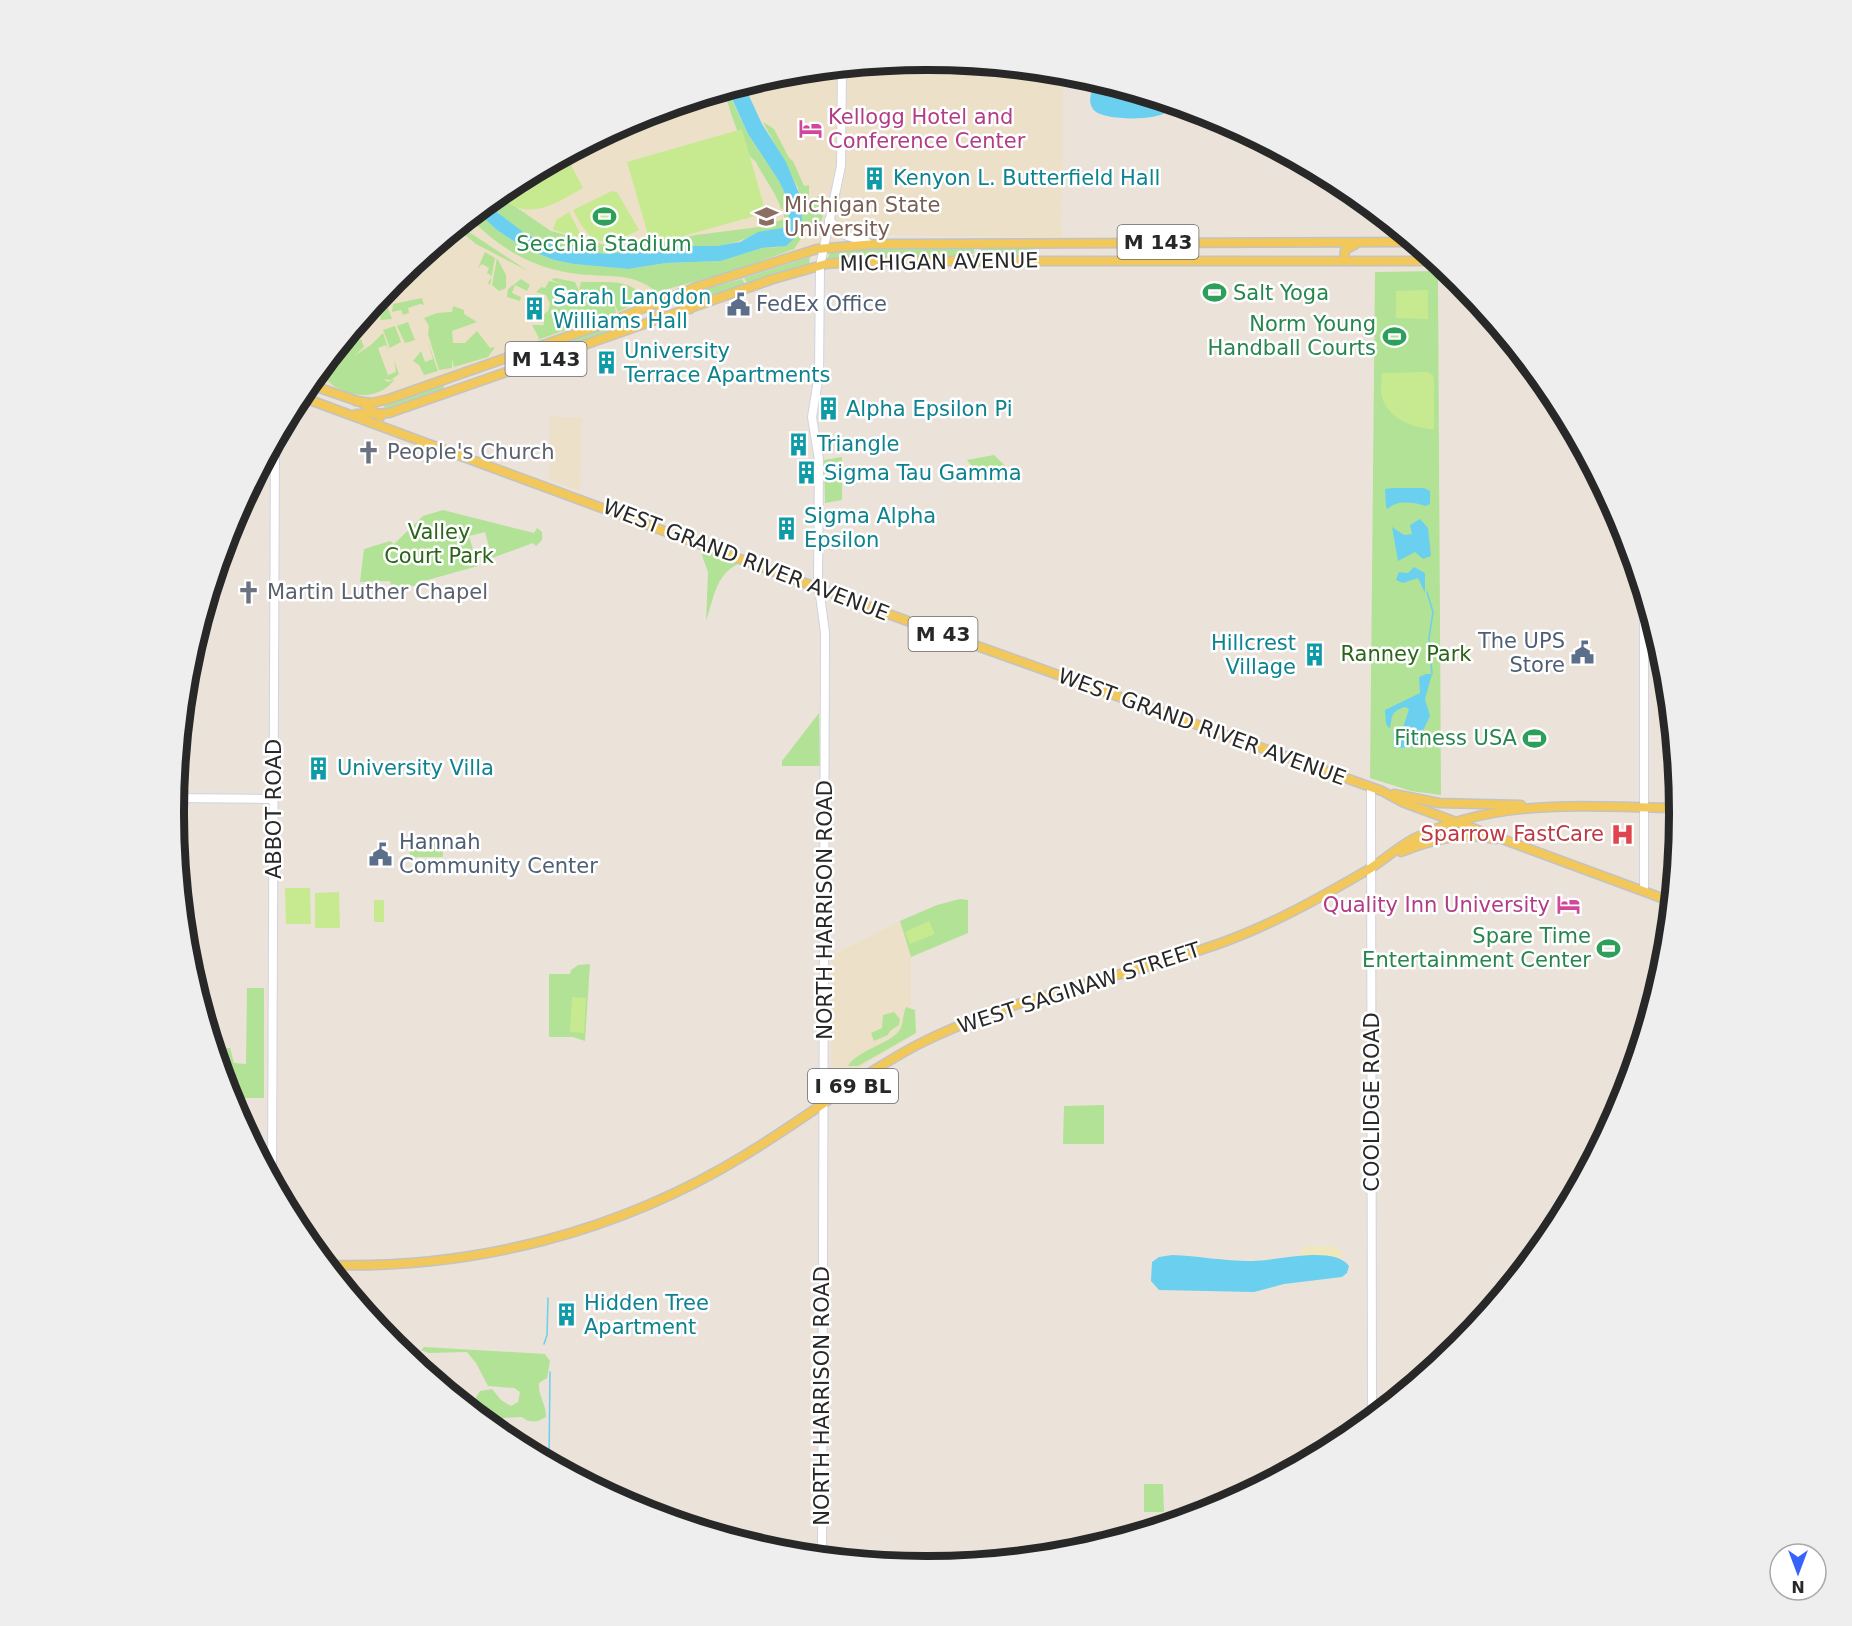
<svg xmlns="http://www.w3.org/2000/svg" width="1852" height="1626" font-family="'DejaVu Sans',sans-serif">
<rect width="100%" height="100%" fill="#ebe3da"/>
<!-- education -->
<g fill="#ede0c8">
<polygon points="926,60 1063,74 1062,237 873,235 844,239 676,288 605,321 379,399 362,398 325,388 312,380 394,280 508,187 638,117 779,74"/>
<polygon points="550,416 582,418 580,491 550,480"/>
<polygon points="900,921 911,957 911,1037 857,1069 831,1067 831,956"/>
</g>
<!-- green -->
<g fill="#b2e295">
<path d="M729 94 748 134 779 181 786 196 789 218 782 228C774 231 762 230 755 234 742 241 731 244 716 246 700 247 685 245 669 247 653 248 636 254 619 254 577 254 513 244 492 203L498 195 551 231 613 247 651 245 696 235 759 227 784 219V210L781 209C778 196 762 175 756 162 753 158 749 157 747 152 738 134 731 116 726 96Z"/>
<path d="M763 122 774 129 789 158 793 161 804 186 809 185V205L815 197 825 196 818 209 823 216 820 225 810 234 808 228 794 249 736 270 657 292C630 271 610 278 578 274 534 269 500 249 470 218L479 210 497 230 524 248 554 260 574 264 628 269 666 263 721 261 762 248 780 247 803 213 798 188Z"/>
<polygon points="469,232 528,271 476,244 465,235"/>
<polygon points="1035,245 1036,258 979,258 982,246"/>
<polygon points="974,246 974,253 968,256 904,256 827,261 830,251 849,247"/>
<polygon points="485,252 495,258 490,285 488,283 492,276 487,273 489,268 482,264 478,268"/>
<polygon points="810,257 809,264 748,285 744,278"/>
<polygon points="497,258 506,275 506,288 499,291 492,285"/>
<polygon points="1436,271 1438,279 1441,795 1411,791 1370,778 1375,272"/>
<path d="M555 278 575 282 579 291 581 282C600 283 633 277 642 298L628 293 638 297 639 302 618 312 614 302 616 313 575 328 572 324 569 329 537 340 539 338 532 325H544L542 316 548 311 550 304 546 295 536 292 541 287 545 288 549 281 563 284 551 280Z"/>
<polygon points="521,279 530,285 527,291 515,285 512,293 521,297 520,301 507,297 508,289"/>
<polygon points="742,279 746,285 695,302 692,300 696,292"/>
<polygon points="422,298 424,305 420,304 408,308 409,313 403,315 401,310 392,312 393,304"/>
<polygon points="372,306 387,306 392,319 380,320 381,316 369,310"/>
<polygon points="453,306 464,310 464,314 477,322 452,331 453,343 465,343 477,331 490,348 495,347 488,357 454,367 452,359 452,368 439,370 428,334 429,326 424,318 437,313 452,312"/>
<polygon points="408,322 415,340 405,343 397,326"/>
<polygon points="612,324 613,326 620,324 621,327 517,365 515,361"/>
<polygon points="395,326 401,342 390,348 383,330"/>
<path d="M383 333 389 351 386 345 378 348 388 375 396 372 394 361 399 374 391 380 383 379 388 382 395 379C380 399 355 399 334 386 329 383 325 376 320 372L341 345 361 339 364 347 354 356 371 345Z"/>
<polygon points="428,342 438,371 424,375 419,365 413,361 421,351 425,362 433,359"/>
<polygon points="443,384 445,391 387,411 383,405"/>
<polygon points="994,455 1017,477 983,481 967,460"/>
<polygon points="842,457 842,500 825,503 824,460"/>
<polygon points="443,510 534,533 537,528 542,532 542,540 536,546 533,543 492,558 485,532 469,536 478,566 424,581 423,586 391,586 390,581 360,582 364,549 390,541 394,544 423,516"/>
<path d="M700 550 738 564C715 575 714 599 706 621L708 572Z"/>
<polygon points="819,713 820,766 782,766 782,761"/>
<polygon points="407,843 443,843 443,857 411,857"/>
<polygon points="960,899 968,900 968,933 911,957 900,921 937,905"/>
<polygon points="590,964 585,1041 573,1037 549,1037 549,974 570,974 571,970 578,965"/>
<polygon points="247,988 264,988 264,1098 229,1098 214,1048 230,1048 234,1063 246,1064"/>
<path d="M906 1007 915 1010 916 1033 858 1066H848C857 1051 885 1045 896 1034 904 1028 902 1016 906 1007Z"/>
<polygon points="894,1012 900,1019 899,1025 890,1031 888,1035 874,1041 871,1033 882,1028 883,1015"/>
<polygon points="1104,1105 1104,1144 1063,1144 1064,1106"/>
<path d="M424 1347 545 1354 550 1361 547 1378 539 1383C538 1396 546 1403 546 1417 538 1422 530 1424 522 1417L483 1419 469 1408 480 1391 492 1389 501 1400 511 1406 518 1402 520 1392 514 1388 488 1386 476 1363 467 1352 429 1353 421 1350Z"/>
<polygon points="1144,1484 1163,1484 1164,1512 1144,1512"/>
</g>
<!-- sand -->
<polygon fill="#f1e7bc" points="1334,1246 1342,1252 1340,1259 1302,1256 1301,1251 1305,1247"/>
<!-- pitch -->
<g fill="#c7ea91">
<polygon points="742,129 766,213 651,245 627,162"/>
<path d="M569 154 572 167 583 188C553 205 527 223 498 195L508 187Z"/>
<path d="M612 191 617 192 639 230C604 248 592 248 573 210Z"/>
<polygon points="569,212 581,235 579,237 553,230 556,220"/>
<polygon points="1428,290 1428,319 1396,318 1396,291"/>
<path d="M1427 372 1433 375 1434 380V429C1415 429 1388 419 1382 397 1380 390 1382 380 1382 373Z"/>
<polygon points="285,888 310,888 311,924 286,924"/>
<polygon points="339,892 340,928 315,928 315,893"/>
<rect x="374" y="900" width="10" height="22"/>
<polygon points="929,921 935,934 910,944 905,932"/>
<polygon points="572,997 586,998 584,1033 570,1032"/>
</g>
<!-- water -->
<g fill="#6bd0ef">
<path d="M1095 81 1168 103 1166 112C1157 121 1100 121 1093 109 1087 101 1092 90 1095 81Z"/>
<polygon points="744,85 762,124 786,162 801,198 802,223 798,235 786,246 762,248 721,261 666,263 628,269 574,264 554,260 524,248 497,230 480,214 479,210 492,200 498,213 527,235 559,247 606,254 675,246 716,246 740,242 758,232 782,228 789,218 786,196 779,181 748,134 728,90"/>
<path d="M1392 488H1424L1430 491V504L1426 506C1415 503 1397 499 1388 509L1386 507 1385 489Z"/>
<polygon points="1420,519 1428,528 1431,556 1423,559 1415,552 1398,561 1392,527 1404,535 1412,534 1410,525"/>
<polygon points="1414,567 1425,573 1425,593 1418,578 1403,583 1396,580 1399,572 1408,573"/>
<path d="M1426 674H1432L1425 699 1430 716 1415 747 1394 748 1393 733 1402 731 1409 709 1405 707C1390 711 1392 718 1390 729L1386 724 1385 710 1420 693 1419 677Z"/>
<path d="M1172 1255C1198 1256 1224 1261 1250 1261 1274 1262 1333 1244 1349 1266L1347 1273 1342 1277 1284 1284 1254 1292 1159 1290 1151 1281 1152 1262 1159 1257Z"/>
</g>
<g fill="none" stroke-linecap="round" stroke-linejoin="round">
<!-- stream -->
<g stroke="#6bd0ef" stroke-width="1.5">
<polyline points="1372,210 1373,216"/>
<polyline points="1427,592 1433,612 1429,638 1432,674"/>
<polyline points="544,1344 547,1335 548,1298"/>
<polyline points="549,1461 550,1372"/>
</g>
<defs>
<g id="secondary">
<polyline points="829,220 845,235 868,243"/>
<polyline points="1644,599 1644,891"/>
<polyline points="1371,788 1372,1416"/>
<polyline points="174,798 274,799"/>
<polyline points="272,1178 275,440"/>
<polyline points="822,1556 825,633 818,580 819,460 812,417 819,374 820,266 841,166 842,68"/>
</g>
<g id="primary">
<polyline points="1344,261 1345,250 1356,244"/>
<polyline points="690,309 688,297 695,288"/>
<polyline points="652,320 661,313 659,301"/>
<polyline points="308,384 363,403 380,417"/>
<polyline points="299,396 902,619 1382,791 1402,802 1670,901"/>
<polyline points="356,401 372,403 389,399 612,321 696,287 817,249 876,244 1411,242"/>
<polyline points="356,414 389,413 773,279 826,264 863,261 1435,261"/>
<polyline points="1394,794 1439,803 1521,805"/>
<path d="M1401 852C1433 839 1462 832 1496 839"/>
<path d="M328 1265C475 1269 619 1232 745 1155 803 1120 857 1077 917 1045 1013 996 1120 979 1221 943 1274 924 1323 896 1371 868 1385 859 1398 847 1413 839 1495 797 1589 807 1678 808"/>
</g>
</defs>
<!-- secondary casing -->
<use href="#secondary" stroke="#cfd3e2" stroke-width="10"/>
<!-- primary casing -->
<use href="#primary" stroke="#c3c3c3" stroke-width="11"/>
<!-- secondary -->
<use href="#secondary" stroke="#fff" stroke-width="8"/>
<!-- primary -->
<use href="#primary" stroke="#f1c859" stroke-width="8"/>
</g>
<!-- icons -->
<defs>
<symbol id="hotel-bare" viewBox="-9 -9 18 18"><path d="M-6-4.5h1.5V1H6V5H4.5V3h-9V5H-6ZM-4 0a1.8 1.8 0 1 1 3.6 0ZM.5 0V-2.5h3Q6-2.5 6 0Z" fill="#d1479c" stroke="#fff" stroke-width="2.5" paint-order="stroke"/></symbol>
<symbol id="building-bare" viewBox="-9 -9 18 18"><path d="M-4-6H4V6H1V3H-1V6H-4ZM-2.5-4.3h1.7v1.8h-1.7ZM.8-4.3h1.7v1.8H.8ZM-2.5-1h1.7V.8h-1.7ZM.8-1h1.7V.8H.8Z" fill="#0f9aa8" stroke="#fff" stroke-width="2.5" paint-order="stroke"/></symbol>
<symbol id="stadium-bare" viewBox="-9 -9 18 18"><path d="M0-5a6.5 5 0 1 0 0 10a6.5 5 0 1 0 0-10ZM-3.5-1.8h7v3.6h-7Z" fill="#2e9e5b" stroke="#fff" stroke-width="2.5" paint-order="stroke"/></symbol>
<symbol id="university-bare" viewBox="-9 -9 18 18"><path d="M0-5L7-2L0 1L-7-2ZM-4 1L0 2.5L4 1V4Q0 6-4 4Z" fill="#8d6e63" stroke="#fff" stroke-width="2.5" paint-order="stroke"/></symbol>
<symbol id="civic-bare" viewBox="-9 -9 18 18"><path d="M-.6-6.5H3V-4.5H.6V-3L4-1V1h2V6H-6V1h2V-1L-.6-3ZM-1.2 2.5V6h2.4V2.5Z" fill="#5c6f8a" stroke="#fff" stroke-width="2.5" paint-order="stroke"/></symbol>
<symbol id="church-bare" viewBox="-9 -9 18 18"><path d="M-1.2-6h2.4v3.5h3.3v2.4h-3.3V6h-2.4V-.1h-3.3v-2.4h3.3Z" fill="#6b7280" stroke="#fff" stroke-width="2.5" paint-order="stroke"/></symbol>
<symbol id="hospital-bare" viewBox="-9 -9 18 18"><path d="M-5-5h3v3.5h4V-5h3V5h-3V1.5h-4V5h-3Z" fill="#e0444e" stroke="#fff" stroke-width="2.5" paint-order="stroke"/></symbol>
</defs>
<g fill-rule="evenodd">
<use href="#hotel-bare" x="794" y="112" width="33" height="33"/>
<use href="#building-bare" x="858" y="162" width="33" height="33"/>
<use href="#stadium-bare" x="588" y="200" width="33" height="33"/>
<use href="#university-bare" x="750" y="200" width="33" height="33"/>
<use href="#stadium-bare" x="1198" y="276" width="33" height="33"/>
<use href="#civic-bare" x="722" y="288" width="33" height="33"/>
<use href="#building-bare" x="518" y="292" width="33" height="33"/>
<use href="#stadium-bare" x="1378" y="320" width="33" height="33"/>
<use href="#building-bare" x="590" y="346" width="33" height="33"/>
<use href="#building-bare" x="812" y="392" width="33" height="33"/>
<use href="#building-bare" x="782" y="428" width="33" height="33"/>
<use href="#church-bare" x="352" y="436" width="33" height="33"/>
<use href="#building-bare" x="790" y="456" width="33" height="33"/>
<use href="#building-bare" x="770" y="512" width="33" height="33"/>
<use href="#church-bare" x="232" y="576" width="33" height="33"/>
<use href="#civic-bare" x="1566" y="636" width="33" height="33"/>
<use href="#building-bare" x="1298" y="638" width="33" height="33"/>
<use href="#stadium-bare" x="1518" y="722" width="33" height="33"/>
<use href="#building-bare" x="302" y="752" width="33" height="33"/>
<use href="#hospital-bare" x="1606" y="818" width="33" height="33"/>
<use href="#civic-bare" x="364" y="838" width="33" height="33"/>
<use href="#hotel-bare" x="1552" y="888" width="33" height="33"/>
<use href="#stadium-bare" x="1592" y="932" width="33" height="33"/>
<use href="#building-bare" x="550" y="1298" width="33" height="33"/>
</g>
<g text-anchor="middle" stroke-width="5" stroke-linejoin="round" paint-order="stroke">
<!-- shield labels -->
<g fill="#fff" stroke="#686868" stroke-width="1.5">
<rect x="1117.5" y="225" width="81" height="34" rx="4.5"/>
<rect x="505.5" y="342" width="81" height="34" rx="4.5"/>
<rect x="908.5" y="617" width="69" height="34" rx="4.5"/>
<rect x="808" y="1069" width="90" height="34" rx="4.5"/>
</g>
<g font-size="20" font-weight="bold" fill="#282828">
<text x="1158" y="249">M 143</text>
<text x="546" y="366">M 143</text>
<text x="943" y="641">M 43</text>
<text x="853" y="1093">I 69 BL</text>
</g>
<!-- hotel labels -->
<g font-size="21" fill="#b23c85" stroke="#fff" text-anchor="start">
<text x="828" y="124">Kellogg Hotel and<tspan x="828" dy="24">Conference Center</tspan></text>
<text x="1550" y="912" text-anchor="end">Quality Inn University</text>
</g>
<!-- culture labels -->
<g font-size="21" fill="#0d838f" stroke="#fff" text-anchor="start">
<text x="893" y="185">Kenyon L. Butterfield Hall</text>
<text x="553" y="304">Sarah Langdon<tspan x="553" dy="24">Williams Hall</tspan></text>
<text x="624" y="358">University<tspan x="624" dy="24">Terrace Apartments</tspan></text>
<text x="846" y="416">Alpha Epsilon Pi</text>
<text x="817" y="451">Triangle</text>
<text x="824" y="480">Sigma Tau Gamma</text>
<text x="804" y="523">Sigma Alpha<tspan x="804" dy="24">Epsilon</tspan></text>
<text x="1296" y="650" text-anchor="end">Hillcrest<tspan x="1296" dy="24">Village</tspan></text>
<text x="337" y="775">University Villa</text>
<text x="584" y="1310">Hidden Tree<tspan x="584" dy="24">Apartment</tspan></text>
</g>
<!-- education labels -->
<g font-size="21" fill="#785e54" stroke="#fff" text-anchor="start">
<text x="784" y="212">Michigan State<tspan x="784" dy="24">University</tspan></text>
</g>
<!-- leisure labels -->
<g font-size="21" fill="#27864d" stroke="#fff" text-anchor="end">
<text x="604" y="251" text-anchor="middle">Secchia Stadium</text>
<text x="1233" y="300" text-anchor="start">Salt Yoga</text>
<text x="1376" y="331">Norm Young<tspan x="1376" dy="24">Handball Courts</tspan></text>
<text x="1517" y="745">Fitness USA</text>
<text x="1591" y="943">Spare Time<tspan x="1591" dy="24">Entertainment Center</tspan></text>
</g>
<!-- street labels -->
<g font-size="21" fill="#282828" stroke="#fff">
<text transform="translate(939 262) rotate(-1)" y="7">MICHIGAN AVENUE</text>
<text transform="translate(746 560) rotate(21)" y="7">WEST GRAND RIVER AVENUE</text>
<text transform="translate(1202 727) rotate(20)" y="7">WEST GRAND RIVER AVENUE</text>
<text transform="translate(274 809) rotate(-90)" y="7">ABBOT ROAD</text>
<text transform="translate(825 910) rotate(-90)" y="7">NORTH HARRISON ROAD</text>
<text transform="translate(1079 988) rotate(-18)" y="7">WEST SAGINAW STREET</text>
<text transform="translate(1372 1102) rotate(-90)" y="7">COOLIDGE ROAD</text>
<text transform="translate(822 1396) rotate(-90)" y="7">NORTH HARRISON ROAD</text>
</g>
<!-- service labels -->
<g font-size="21" fill="#4e5e75" stroke="#fff" text-anchor="start">
<text x="756" y="311">FedEx Office</text>
<text x="1565" y="648" text-anchor="end">The UPS<tspan x="1565" dy="24">Store</tspan></text>
<text x="399" y="849">Hannah<tspan x="399" dy="24">Community Center</tspan></text>
</g>
<!-- worship labels -->
<g font-size="21" fill="#5b616d" stroke="#fff" text-anchor="start">
<text x="387" y="459">People's Church</text>
<text x="267" y="599">Martin Luther Chapel</text>
</g>
<!-- park labels -->
<g font-size="21" fill="#2b6519" stroke="#fff">
<text x="439" y="539">Valley<tspan x="439" dy="24">Court Park</tspan></text>
<text x="1406" y="661">Ranney Park</text>
</g>
<!-- health labels -->
<g font-size="21" fill="#be3a42" stroke="#fff" text-anchor="end">
<text x="1604" y="841">Sparrow FastCare</text>
</g>
</g>
<!-- crop -->
<path d="M0 0H1852V1626H0ZM926 70H927A742 742 0 0 1 1669 812V814A742 742 0 0 1 927 1556H926A742 742 0 0 1 184 814V812A742 742 0 0 1 926 70Z" fill="#eee" fill-rule="evenodd"/>
<path fill="none" stroke="#282828" stroke-width="8" d="M926 70H927A742 742 0 0 1 1669 812V814A742 742 0 0 1 927 1556H926A742 742 0 0 1 184 814V812A742 742 0 0 1 926 70Z"/>
<!-- north arrow -->
<g transform="translate(1798 1572) rotate(180)"><circle r="28" fill="#ffffff" stroke="#a9a9a9" stroke-width="1.5"/>
<path d="M0-4.5L10 22L0 15L-10 22Z" fill="#3763fa"/>
<text y="-9" font-size="16" font-weight="bold" text-anchor="middle" fill="#282828">N</text>
</g>
</svg>
